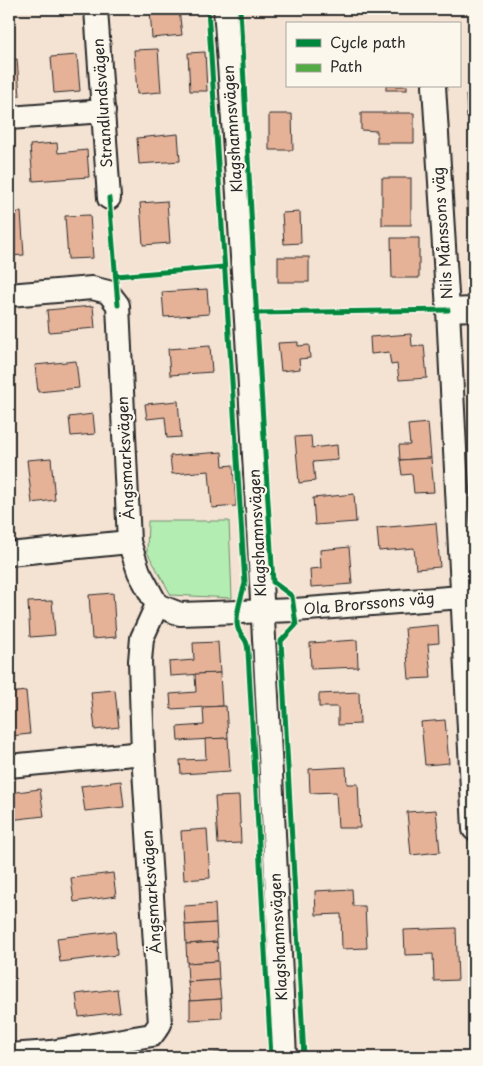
<svg xmlns="http://www.w3.org/2000/svg" width="483" height="1066" font-family="'Playpen Sans',sans-serif">
<rect width="100%" height="100%" fill="#f4e2d3"/>
<filter id="ink" filterUnits="userSpaceOnUse"><feTurbulence type="fractalNoise" baseFrequency=".02" numOctaves="2"/><feDisplacementMap in="SourceGraphic" scale="10" xChannelSelector="R" yChannelSelector="G"/><feConvolveMatrix kernelMatrix="1 2 1 2 8 2 1 2 1" color-interpolation-filters="sRGB"/></filter>
<g filter="url(#ink)">
<!-- green -->
<polygon fill="#b4edb1" stroke="#708c6e" points="148,521 229,521 232,598 171,595 147,552"/>
<!-- building -->
<g fill="#e5b298" stroke="#2b2b2b">
<polygon points="150,9 179,9 182,35 152,38"/>
<polygon points="158,49 161,92 137,94 134,50"/>
<polygon points="205,52 207,91 190,91 188,53"/>
<polygon points="77,55 80,91 54,93 51,57"/>
<polygon points="17,59 20,96 9,96 9,60"/>
<rect x="386" y="86" width="21" height="4"/>
<polygon points="466,95 474,95 474,118 467,118"/>
<polygon points="361,113 414,113 414,143 377,143 377,131 361,130"/>
<polygon points="269,114 292,114 293,150 269,150"/>
<polygon points="178,134 180,161 139,164 137,138"/>
<polygon points="57,143 58,153 87,150 89,177 33,181 30,145"/>
<rect x="467" y="173" width="7" height="42"/>
<rect x="382" y="178" width="29" height="47"/>
<polygon points="167,201 170,243 143,245 140,203"/>
<polygon points="21,212 24,255 9,256 9,213"/>
<polygon points="300,212 301,243 284,244 282,213"/>
<polygon points="90,215 93,258 68,259 65,216"/>
<polygon points="391,238 419,238 419,278 392,278"/>
<rect x="278" y="257" width="31" height="25"/>
<polygon points="207,289 209,314 164,317 162,292"/>
<polygon points="93,306 95,328 49,332 47,310"/>
<polygon points="411,334 412,346 424,345 427,378 399,380 397,364 391,365 389,352 371,354 370,337"/>
<polygon points="298,342 298,346 309,345 310,358 299,359 300,369 281,371 278,343"/>
<polygon points="210,346 212,372 170,375 168,349"/>
<polygon points="76,361 79,388 38,392 35,365"/>
<polygon points="178,401 181,437 167,438 165,417 147,419 145,404"/>
<polygon points="93,414 95,434 71,436 69,417"/>
<polygon points="428,423 431,458 400,460 399,445 410,445 408,425"/>
<polygon points="311,436 312,448 337,445 338,460 313,462 315,481 299,483 295,437"/>
<polygon points="222,452 223,466 233,465 236,506 212,508 209,471 172,474 170,456"/>
<polygon points="51,458 55,500 32,503 27,460"/>
<polygon points="431,458 434,492 414,493 412,474 402,475 400,460"/>
<polygon points="354,494 356,522 315,525 313,498"/>
<polygon points="436,523 440,567 416,569 414,548 379,551 377,528"/>
<polygon points="349,547 352,584 311,587 310,569 321,568 320,550"/>
<polygon points="113,593 116,637 92,639 89,595"/>
<polygon points="52,601 55,635 30,637 28,602"/>
<polygon points="438,625 439,643 428,644 431,678 409,679 405,628"/>
<polygon points="357,640 358,667 311,669 310,643"/>
<polygon points="218,642 220,673 170,676 169,662 194,660 193,643"/>
<polygon points="220,673 222,706 171,709 170,694 196,692 195,674"/>
<polygon points="115,690 119,727 95,730 91,692"/>
<polygon points="26,691 30,734 10,736 9,693"/>
<polygon points="359,692 360,724 338,725 338,707 319,707 319,694"/>
<polygon points="226,706 228,738 178,741 177,727 204,725 203,707"/>
<polygon points="445,720 449,763 425,765 421,722"/>
<polygon points="228,738 230,771 181,774 180,760 206,759 205,739"/>
<polygon points="346,767 347,784 358,784 360,828 338,828 336,792 310,793 309,769"/>
<polygon points="121,781 124,807 85,811 81,786"/>
<polygon points="40,789 44,816 9,820 9,793"/>
<polygon points="239,796 241,843 218,844 215,797"/>
<polygon points="436,810 440,852 411,855 407,812"/>
<polygon points="207,829 210,878 184,880 181,831"/>
<polygon points="113,873 116,896 74,902 71,878"/>
<polygon points="352,889 353,906 365,906 367,948 342,949 341,914 316,915 315,891"/>
<polygon points="215,904 216,923 185,925 184,906"/>
<polygon points="216,923 217,942 186,944 185,925"/>
<polygon points="456,928 458,980 434,981 433,954 405,955 404,930"/>
<polygon points="115,931 117,955 60,962 57,938"/>
<polygon points="217,942 218,961 187,963 186,944"/>
<polygon points="218,961 219,980 188,982 187,963"/>
<polygon points="219,980 221,999 190,1001 188,982"/>
<polygon points="117,989 120,1012 79,1017 76,994"/>
<polygon points="221,999 222,1018 190,1020 190,1001"/>
<polygon points="230,1052 230,1057 206,1057 206,1054"/>
</g>
<g fill="none" stroke-linecap="round" stroke-linejoin="round">
<defs>
<g id="minor">
<polyline points="96,9 109,198"/>
<path d="M225 9C251 358 268 708 285 1057"/>
<polyline points="434,86 448,310 474,829"/>
<polyline points="9,118 104,111"/>
<polyline points="9,295 92,288 108,292 118,305 129,542 139,572 157,605 180,614 295,610 474,596"/>
<polyline points="448,310 474,309"/>
<polyline points="9,554 129,542"/>
<polyline points="9,766 143,753"/>
<polyline points="9,1055 51,1052 152,1035 160,1024 143,753 140,661 142,638 157,605"/>
</g>
</defs>
<!-- minor casing -->
<use href="#minor" stroke="#2b2b2b" stroke-width="26"/>
<!-- minor -->
<use href="#minor" stroke="#fbf7ec" stroke-width="22"/>
<!-- quiet -->
<polyline stroke="#54ab44" stroke-width="4" stroke-dasharray="8 4" stroke-linecap="butt" points="50,1057 51,1052"/>
<defs>
<g id="cycleway">
<path d="M208 9 245 583C242 595 233 620 239 631 245 641 247 639 248 652L271 1057"/>
<polyline points="240,9 258,340 273,582 292,596 296,625 281,641 304,1057"/>
<polyline points="109,198 118,305"/>
<polyline points="116,276 224,267"/>
<polyline points="257,313 448,310"/>
</g>
</defs>
<!-- cycleway casing -->
<use href="#cycleway" stroke="#fbf7ec" stroke-width="8"/>
<!-- cycleway -->
<use href="#cycleway" stroke="#00873e" stroke-width="5"/>
</g>
</g>
<g text-anchor="middle" stroke-width="4.5" stroke-linejoin="round" paint-order="stroke">
<!-- street labels -->
<g font-size="15" fill="#2b2b2b" stroke="#fbf7ec">
<text transform="translate(103 103) rotate(-94)" y="5">Strandlundsvägen</text>
<text transform="translate(233 129) rotate(-94)" y="5">Klagshamnsvägen</text>
<text transform="translate(443 233) rotate(-94)" y="5">Nils Månssons väg</text>
<text transform="translate(126 458) rotate(-93)" y="5">Ängsmarksvägen</text>
<text transform="translate(258 533) rotate(-93)" y="5">Klagshamnsvägen</text>
<text transform="translate(369 604) rotate(-5)" y="5">Ola Brorssons väg</text>
<text transform="translate(152 892) rotate(-94)" y="5">Ängsmarksvägen</text>
<text transform="translate(279 937) rotate(-93)" y="5">Klagshamnsvägen</text>
</g>
</g>
<!-- margin -->
<rect width="483" height="1066" fill="none" stroke="#fbf7ec" stroke-width="30"/>
<rect x="15" y="15" width="453" height="1036" fill="none" stroke="#2b2b2b" stroke-width="2" filter="url(#ink)"/>
<!-- legend -->
<rect x="286" y="22" width="175" height="65" fill="#fbf7ec" stroke="#a8a59f"/>
<rect x="296" y="39" width="25" height="8" fill="#00873e" stroke="#a8a59f"/>
<text x="330" y="48" font-size="15" fill="#2b2b2b">Cycle path</text>
<rect x="296" y="64" width="25" height="8" fill="#54ab44" stroke="#a8a59f"/>
<text x="330" y="72" font-size="15" fill="#2b2b2b">Path</text>
</svg>
